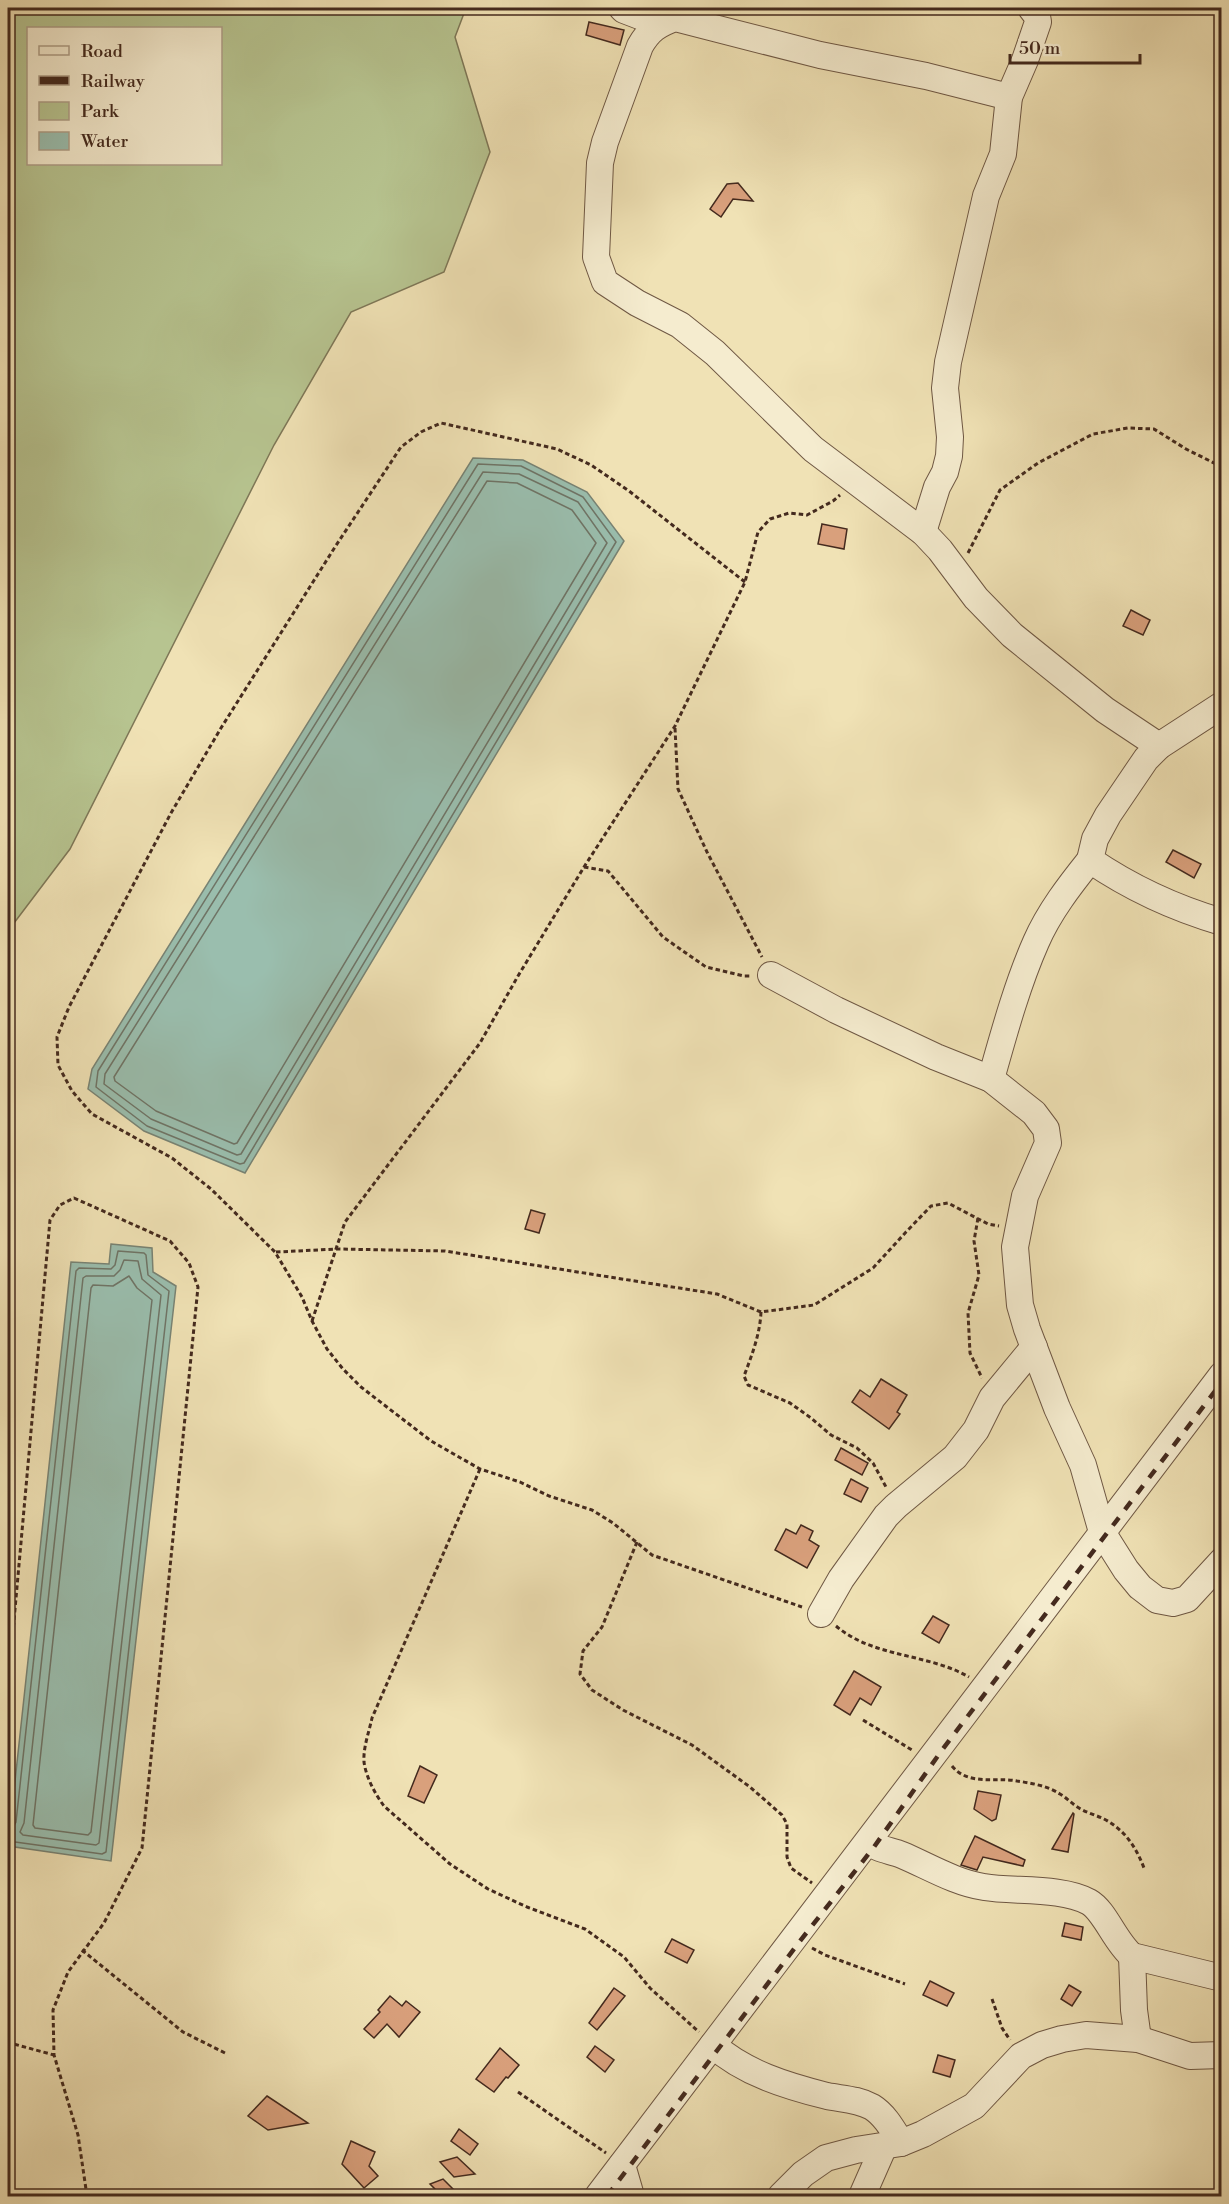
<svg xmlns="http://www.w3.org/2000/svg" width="1229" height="2204" font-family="'Libre Bodoni',serif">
<rect width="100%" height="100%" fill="#f0e2b5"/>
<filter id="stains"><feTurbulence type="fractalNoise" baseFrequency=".00333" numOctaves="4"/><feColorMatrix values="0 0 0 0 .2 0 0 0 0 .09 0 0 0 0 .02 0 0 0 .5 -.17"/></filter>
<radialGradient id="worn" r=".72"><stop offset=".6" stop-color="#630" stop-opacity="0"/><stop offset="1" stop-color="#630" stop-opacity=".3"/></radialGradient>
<!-- green -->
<path fill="#b7c490" stroke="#7e7757" stroke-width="1.5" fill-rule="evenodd" d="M8 8H466L455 37 490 152 444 272 351 312 274 445 70 849 8 931ZM28 28H220V164H28Z"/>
<!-- water -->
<g fill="#9abeae" stroke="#788374" stroke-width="1.5">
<polygon points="473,458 523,460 587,492 624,541 245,1173 144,1131 88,1089 92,1069"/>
<polygon points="111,1244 152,1248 153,1272 176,1286 111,1861 8,1846 71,1262 109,1264"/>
</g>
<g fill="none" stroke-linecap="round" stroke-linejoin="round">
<!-- shore -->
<g stroke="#6f7466" stroke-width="1.5">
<polygon points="478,464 521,466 583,497 616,542 244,1163 240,1164 147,1126 96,1087 98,1071"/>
<polygon points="483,472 519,474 578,502 607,543 241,1154 237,1155 151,1119 104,1084 105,1074"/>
<polygon points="487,481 517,483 572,510 596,543 237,1143 234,1144 156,1111 115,1081 114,1077"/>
<polygon points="124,1260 138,1261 142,1279 161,1295 99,1843 96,1845 23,1835 20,1832 24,1823 83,1278 86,1276 114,1276 120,1270"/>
<polygon points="129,1276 137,1288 152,1300 91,1832 88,1835 35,1828 33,1825 91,1288 93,1285 113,1286"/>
<polyline points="8,1828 13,1827 16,1822 76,1271 79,1268 111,1269 115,1265 118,1251 144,1253 146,1255 148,1275 169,1291 106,1852 102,1854 8,1841"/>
</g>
</g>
<!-- building -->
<g fill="#d9a07c" stroke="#442a1e" stroke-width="1.5">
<polygon points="589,22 624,30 620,45 586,35"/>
<polygon points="738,183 753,201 733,199 721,217 710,209 727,184"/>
<polygon points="822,524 847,529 844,549 818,544"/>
<polygon points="1131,610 1150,620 1143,635 1123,626"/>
<polygon points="1173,850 1201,864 1194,878 1166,862"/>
<polygon points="531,1210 545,1214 539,1233 525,1229"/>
<polygon points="881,1379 907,1395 897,1412 900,1414 889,1429 852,1402 860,1390 870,1397"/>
<polygon points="841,1448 868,1463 862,1475 835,1460"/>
<polygon points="851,1479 868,1488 861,1502 844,1494"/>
<polygon points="801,1525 813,1531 809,1540 819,1546 807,1568 775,1550 786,1529 796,1534"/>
<polygon points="933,1616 949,1625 939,1643 922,1633"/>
<polygon points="854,1671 881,1687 871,1705 860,1698 850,1715 834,1705"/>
<polygon points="420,1766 437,1775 424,1803 408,1796"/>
<polygon points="978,1791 1001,1795 996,1819 992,1821 974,1809"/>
<polygon points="1073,1813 1074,1814 1068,1852 1052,1849"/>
<polygon points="975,1836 1025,1860 1023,1866 983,1857 977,1870 961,1865"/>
<polygon points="1065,1923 1083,1927 1081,1940 1062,1936"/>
<polygon points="672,1939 694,1950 687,1963 665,1952"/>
<polygon points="930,1981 954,1993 947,2006 923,1995"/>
<polygon points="1069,1985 1081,1992 1072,2006 1061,1999"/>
<polygon points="614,1988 625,1996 597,2030 589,2023"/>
<polygon points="390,1996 402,2006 406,2001 420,2012 399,2037 387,2024 374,2038 364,2029 380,2012 378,2010"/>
<polygon points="595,2046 614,2060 605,2072 587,2057"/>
<polygon points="500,2048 519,2065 508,2078 506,2077 494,2092 476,2079"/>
<polygon points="938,2055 955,2060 950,2077 933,2072"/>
<polygon points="267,2096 308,2123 268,2130 248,2116"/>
<polygon points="459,2129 478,2144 470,2155 451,2141"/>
<polygon points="351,2141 375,2152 369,2166 378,2176 364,2188 342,2164"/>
<polygon points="457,2157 475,2174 454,2177 440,2162"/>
<polygon points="443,2179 460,2196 442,2196 430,2184"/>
</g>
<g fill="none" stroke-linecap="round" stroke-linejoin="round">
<defs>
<g id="minor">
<polyline points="622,8 624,10 658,23"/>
<path d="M1009 97 926 76 820 55 675 18C658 24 649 30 640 46L605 142 600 163 596 257 605 282 637 303 680 325 715 353 813 449 923 532 940 550 976 598 1012 635 1105 710 1159 746"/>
<polyline points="923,532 937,487 945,472 949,456 950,437 945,388 948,362 986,196 1003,154 1009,97 1025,60 1038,22 1037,16 1031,8"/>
<path d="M1222 705 1159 746 1146 759 1108 815 1095 839 1090 860C1131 888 1174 908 1222 922"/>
<polyline points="771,975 836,1010 936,1057 991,1079 1034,1113 1046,1129 1048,1143 1025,1196 1015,1247 1020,1305 1027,1329 1057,1408 1083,1465 1102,1532 1126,1570 1140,1587 1157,1600 1173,1603 1187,1599 1222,1561"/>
<path d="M991 1079C1004 1033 1017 985 1036 942 1049 912 1070 885 1090 860"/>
<polyline points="821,1614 841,1579 886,1516 896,1506 955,1457 976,1430 992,1398 1034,1347"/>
<path d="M869 1841C877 1850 890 1850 902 1855 928 1866 956 1883 984 1887 1014 1892 1062 1887 1089 1902 1105 1911 1115 1942 1132 1956L1222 1978"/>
<polyline points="1132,1956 1134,2010 1138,2039"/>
<path d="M713 2045C744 2073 787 2086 827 2096 842 2099 858 2099 872 2107 885 2115 893 2130 901 2143"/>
<polyline points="622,2165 631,2196"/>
<polyline points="598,2196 1222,1375"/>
<polyline points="781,2196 803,2174 826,2158 856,2150 901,2143 923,2134 974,2106 1021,2056 1042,2045 1062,2039 1086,2035 1138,2039 1190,2056 1222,2055"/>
<polyline points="862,2196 884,2146"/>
</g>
</defs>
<!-- minor casing -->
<use href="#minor" stroke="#6f5844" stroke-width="28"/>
<!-- path -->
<g stroke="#442a1e" stroke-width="3" stroke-dasharray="4.5 3" stroke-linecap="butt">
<polyline points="968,553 1000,490 1038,463 1093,434 1128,428 1154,429 1186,449 1222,467"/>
<polyline points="745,582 629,491 591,465 557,449 441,423 421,432 401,447 335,547 221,728 171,813 69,1007 57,1037 58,1065 72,1091 92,1114 172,1158 211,1189 275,1252 302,1297 312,1321 327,1349 343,1369 361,1387 431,1441 480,1469 520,1482 549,1496 592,1510 613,1523 652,1555 802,1607"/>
<polyline points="675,728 678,789 707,852 762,957"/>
<polyline points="584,867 608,871 663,937 706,967 744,976 752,976"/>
<polyline points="978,1218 974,1241 979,1275 968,1313 970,1353 982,1378"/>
<polyline points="276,1252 337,1249 445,1251 717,1294 761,1312 814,1305 873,1268 906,1232 931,1206 948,1203 988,1224 999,1226"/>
<path d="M761 1312C760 1334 752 1355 744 1376L748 1385 790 1403 811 1418 831 1435 857 1448 873 1463 886 1487"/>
<polyline points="312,1321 345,1222 480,1043 518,976 584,867 675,726 745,582 758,532 770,519 789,513 807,515 833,501 840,495"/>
<path d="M480 1469 372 1718C369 1732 363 1748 364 1762 366 1777 375 1794 384 1806L450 1864 488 1889 527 1907 585 1929 624 1957 650 1988 699 2032"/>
<polyline points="637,1542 602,1627 583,1651 580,1674 592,1690 623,1710 692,1745 750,1787 782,1815 787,1824 787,1857 791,1868 812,1883"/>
<path d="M836 1626C874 1658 927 1653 969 1677"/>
<polyline points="8,1687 50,1220 60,1205 74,1198 170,1241 189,1263 198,1287 142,1848 104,1923 68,1972 53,2010 54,2055 78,2135 87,2196"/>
<polyline points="863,1720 912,1750"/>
<path d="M952 1766C968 1786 996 1777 1017 1781 1031 1783 1048 1786 1060 1794 1067 1798 1072 1804 1079 1808 1087 1813 1096 1815 1104 1819 1125 1830 1136 1847 1144 1868"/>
<polyline points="812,1948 825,1955 905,1984"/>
<polyline points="82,1950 183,2032 225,2053"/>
<polyline points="992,1999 1002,2028 1010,2040"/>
<polyline points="8,2041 10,2043 54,2055"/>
<polyline points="518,2092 606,2153"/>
</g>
<!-- minor -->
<use href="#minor" stroke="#f5eccf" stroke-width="26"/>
<!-- rail -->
<polyline stroke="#442a1e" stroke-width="4.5" stroke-dasharray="10 10" stroke-linecap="butt" points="607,2196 800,1941 874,1847 942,1750 1222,1382"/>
</g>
<!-- margin -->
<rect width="1229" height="2204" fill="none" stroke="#f0e2b5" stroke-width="30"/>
<rect x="9" y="9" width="1211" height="2186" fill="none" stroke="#442a1e" stroke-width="3"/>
<rect x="15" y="15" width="1199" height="2174" fill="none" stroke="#442a1e" stroke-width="1.5"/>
<!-- legend -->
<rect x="27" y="27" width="195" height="138" fill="#f5eccf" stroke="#ae9e88" stroke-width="1.5"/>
<rect x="39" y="46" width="30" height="9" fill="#f5eccf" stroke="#ae9e88" stroke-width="1.5"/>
<text x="81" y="57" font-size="18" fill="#442a1e">Road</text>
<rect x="39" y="76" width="30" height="9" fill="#442a1e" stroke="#ae9e88" stroke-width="1.5"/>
<text x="81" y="87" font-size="18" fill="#442a1e">Railway</text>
<rect x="39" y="102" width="30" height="18" fill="#b7c490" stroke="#ae9e88" stroke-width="1.5"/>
<text x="81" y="117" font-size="18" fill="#442a1e">Park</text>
<rect x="39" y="132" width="30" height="18" fill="#9abeae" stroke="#ae9e88" stroke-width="1.5"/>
<text x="81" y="147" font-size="18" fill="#442a1e">Water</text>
<!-- scale -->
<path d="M1010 54v9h130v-9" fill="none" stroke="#442a1e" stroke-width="3"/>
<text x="1019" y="54" font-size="18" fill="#442a1e" stroke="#f5eccf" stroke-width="4.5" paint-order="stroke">50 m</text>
<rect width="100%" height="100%" filter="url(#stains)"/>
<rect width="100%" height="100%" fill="url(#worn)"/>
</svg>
